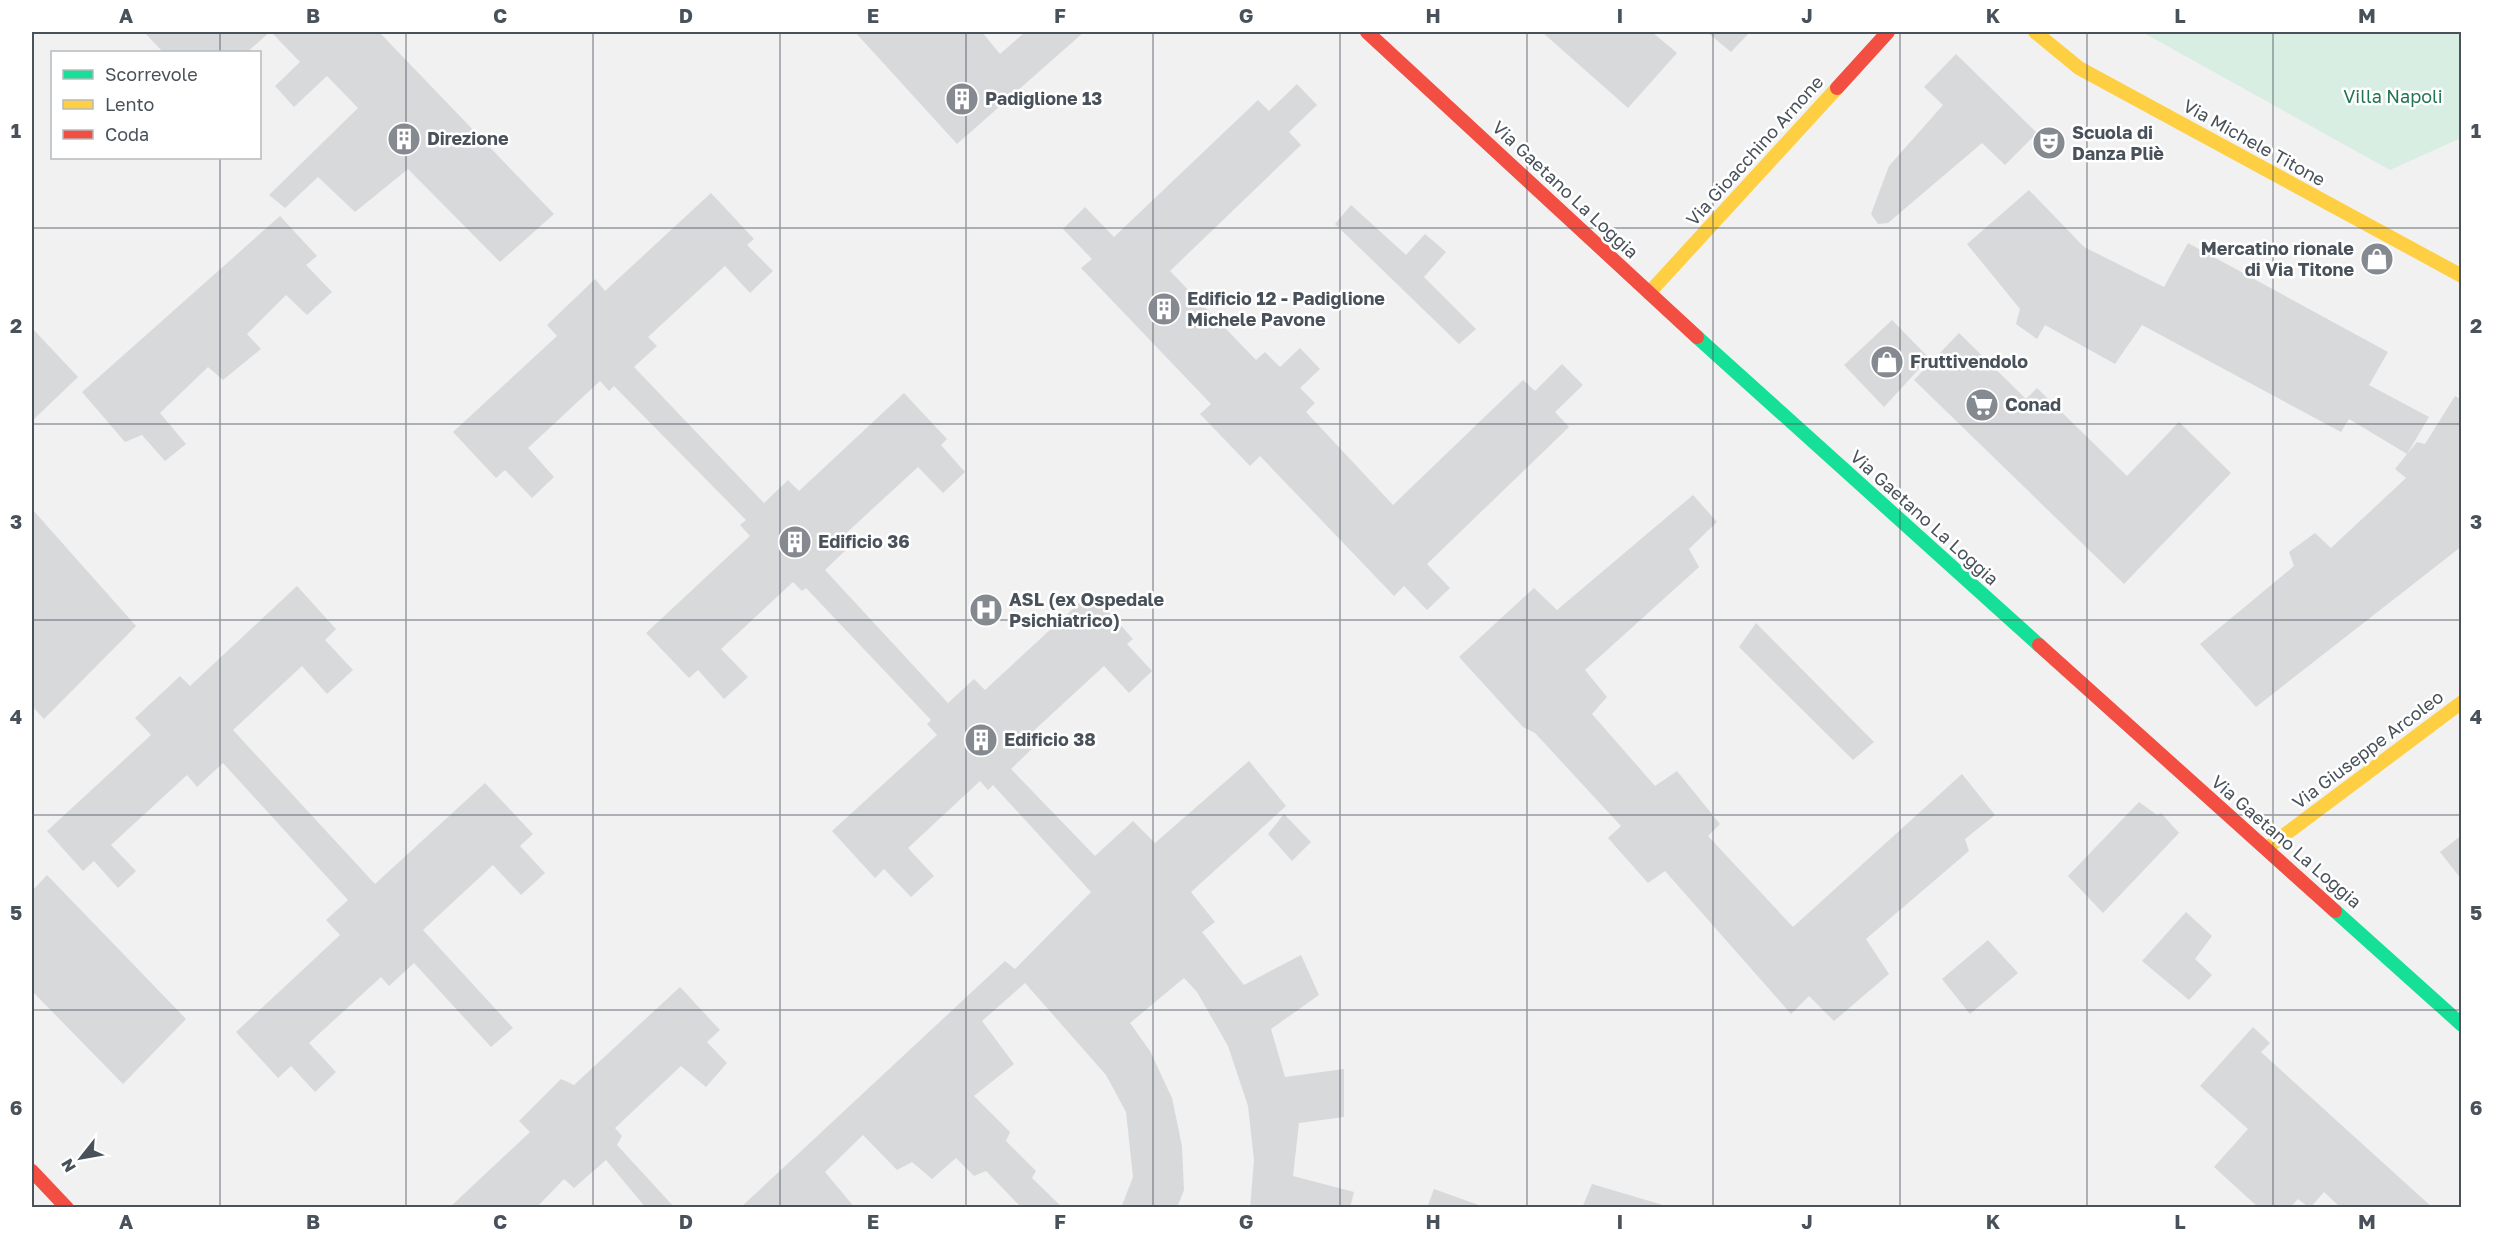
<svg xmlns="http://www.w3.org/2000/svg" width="2493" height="1239" font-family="'Golos Text',sans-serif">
<rect width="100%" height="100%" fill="#f1f1f1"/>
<!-- green -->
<polygon fill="#d8eee2" points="2142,32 2461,32 2461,138 2390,170"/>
<!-- building -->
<g fill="#d8d9db">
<polygon points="144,32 270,32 247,52 163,52"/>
<polygon points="271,32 379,32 554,214 500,262 408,169 355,212 318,177 285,208 269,195 358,108 327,76 294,107 275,86 300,62"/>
<polygon points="855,32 982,32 1000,54 1025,32 1084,32 957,144"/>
<polygon points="1542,32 1652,32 1677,53 1628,108"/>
<polygon points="1707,32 1750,32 1731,52"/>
<polygon points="1956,54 2037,133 2005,165 1982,143 1888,223 1878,224 1871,214 1889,166 1943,105 1924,87"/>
<polygon points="1297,84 1317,105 1289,132 1301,145 1170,271 1256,360 1265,352 1280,367 1300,348 1320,369 1300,388 1315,403 1306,412 1393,505 1523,380 1535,391 1562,364 1583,385 1555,412 1569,427 1427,564 1450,588 1427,610 1404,586 1394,596 1260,456 1250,466 1200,414 1211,404 1081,268 1092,259 1063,229 1085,207 1114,237 1258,100 1269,111"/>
<polygon points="2029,190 2084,247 2164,287 2188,243 2388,352 2369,385 2429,417 2407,454 2417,442 2425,444 2455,396 2462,400 2462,546 2256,707 2200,644 2294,566 2289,552 2315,533 2331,548 2406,478 2395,469 2407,454 2349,419 2341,432 2142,325 2115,364 2045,325 2037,339 2016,324 2020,309 1967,244"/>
<polygon points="711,193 754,239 747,245 773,271 750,293 725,266 648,337 657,346 634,367 764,503 788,480 799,491 904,393 947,439 941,445 965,472 943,493 918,467 842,537 850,546 825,570 948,703 974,679 985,690 1091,592 1133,639 1127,644 1152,671 1129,693 1104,666 1028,736 1036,745 1011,769 1095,856 1133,821 1155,843 1249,761 1286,806 1191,892 1215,922 1202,932 1244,985 1301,955 1319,995 1271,1029 1285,1077 1344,1069 1344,1117 1299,1123 1293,1176 1354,1192 1350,1208 1250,1208 1254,1160 1248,1106 1228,1046 1197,992 1184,978 1130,1023 1150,1051 1172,1098 1182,1146 1184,1190 1177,1208 1121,1208 1133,1177 1126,1112 1106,1075 1025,983 982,1021 1014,1064 974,1096 1010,1132 1006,1141 1036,1171 1032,1178 1063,1208 1022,1208 986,1171 974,1176 956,1158 932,1179 912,1162 897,1170 863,1135 825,1172 855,1208 740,1208 1005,961 1015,969 1091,892 993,785 988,790 980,781 908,848 934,876 911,897 884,869 875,878 832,831 937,735 927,724 931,720 806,588 802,591 793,582 721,649 748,677 724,699 698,670 689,678 646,633 750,536 740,525 746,520 614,386 609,391 600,381 528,448 554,477 532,498 505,470 496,478 453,432 557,336 547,325 595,279 605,291"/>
<polygon points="1351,205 1406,255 1425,234 1446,252 1424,277 1476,329 1459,344 1335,224"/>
<polygon points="280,216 317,256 306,265 332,292 307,315 286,295 247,334 261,349 223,380 208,367 160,413 186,444 165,461 142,435 125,442 82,392"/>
<polygon points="1892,320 1929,358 1884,407 1844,365"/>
<polygon points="32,328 78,377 32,421"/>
<polygon points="1959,333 2026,399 2037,388 2127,476 2179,422 2231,473 2124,584 1914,380"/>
<polygon points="1693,495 1717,522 1689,549 1699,567 1585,670 1607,697 1592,714 1655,786 1677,771 1720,824 1708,836 1793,927 1962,774 1995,815 1965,839 1969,851 1866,939 1889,974 1834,1021 1809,996 1791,1014 1665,871 1648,883 1608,838 1621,826 1535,733 1523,727 1459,657 1534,588 1557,610"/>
<polygon points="32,509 136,626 44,719 32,706"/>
<polygon points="297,586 336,629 325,640 353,670 327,694 302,666 233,730 375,884 485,783 533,834 520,846 545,873 521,895 493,865 423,930 513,1028 491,1047 414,963 389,986 381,977 309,1043 336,1072 315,1092 291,1066 278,1078 236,1032 340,935 326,920 348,900 223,763 197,787 187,775 111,845 136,871 118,888 94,861 83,871 47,831 151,735 135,718 180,676 190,686"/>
<polygon points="1756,623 1874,742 1853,760 1739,647"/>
<polygon points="2139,802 2157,815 2161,813 2179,833 2103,913 2068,876"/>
<polygon points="1284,814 1311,842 1292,861 1268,834"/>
<polygon points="2462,835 2462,880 2440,852"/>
<polygon points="47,875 186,1019 123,1084 32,991 32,891"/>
<polygon points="2186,912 2212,936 2195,959 2212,975 2189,1000 2142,961"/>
<polygon points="1988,940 2018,973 1970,1014 1942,979"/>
<polygon points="680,987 720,1030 707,1042 727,1063 706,1087 681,1066 615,1128 622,1136 617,1145 675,1208 646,1208 606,1160 574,1188 564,1179 536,1208 449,1208 530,1132 519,1121 561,1079 574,1085"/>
<polygon points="2253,1027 2270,1043 2261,1052 2433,1208 2341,1208 2324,1192 2310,1208 2298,1199 2290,1208 2259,1208 2214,1167 2248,1129 2200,1086"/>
<polygon points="1592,1184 1663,1205 1662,1208 1582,1208"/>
<polygon points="1434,1189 1484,1207 1484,1208 1427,1208"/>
</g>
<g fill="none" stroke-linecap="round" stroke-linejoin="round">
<!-- fast -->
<g stroke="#16e098" stroke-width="14">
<polyline points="1697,337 2039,645"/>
<polyline points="2335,911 2462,1025"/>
</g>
<!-- slow -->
<g stroke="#ffcf43" stroke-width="14">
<polyline points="2035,32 2079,68 2462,276"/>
<polyline points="1649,293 1837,88"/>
<polyline points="2267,848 2462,702"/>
</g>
<!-- jam -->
<g stroke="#f24e42" stroke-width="14">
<polyline points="1367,32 1697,337"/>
<polyline points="1837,88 1888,32"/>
<polyline points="2039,645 2335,911"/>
<polyline points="32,1171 67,1208"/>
</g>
</g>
<!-- grid -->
<path fill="none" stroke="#49525b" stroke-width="1.5" stroke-opacity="0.55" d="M220 32V52M406 32V1208M593 32V1208M780 32V1208M966 32V1208M1153 32V1208M1340 32V1208M1527 32V1208M1713 32V1208M1900 32V1208M2087 32V1208M2273 32V1208M220 158V1208M32 228H2462M32 424H2462M32 620H2462M32 815H2462M32 1010H2462"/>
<!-- icons -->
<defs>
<symbol id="building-disc" viewBox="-11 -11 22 22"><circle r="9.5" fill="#848a90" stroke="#fff"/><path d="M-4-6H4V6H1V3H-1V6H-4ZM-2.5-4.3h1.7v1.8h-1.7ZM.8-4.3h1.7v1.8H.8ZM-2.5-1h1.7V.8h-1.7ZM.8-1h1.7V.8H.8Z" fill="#fff"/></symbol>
<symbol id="theatre-disc" viewBox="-11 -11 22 22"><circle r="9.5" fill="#848a90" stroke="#fff"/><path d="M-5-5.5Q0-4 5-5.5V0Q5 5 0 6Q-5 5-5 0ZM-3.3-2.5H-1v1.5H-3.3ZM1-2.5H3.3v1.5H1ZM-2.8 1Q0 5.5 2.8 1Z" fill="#fff"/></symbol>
<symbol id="shop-disc" viewBox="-11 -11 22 22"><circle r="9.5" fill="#848a90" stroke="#fff"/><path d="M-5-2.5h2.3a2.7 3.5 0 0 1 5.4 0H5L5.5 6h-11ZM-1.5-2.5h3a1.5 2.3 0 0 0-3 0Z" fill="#fff"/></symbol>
<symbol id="supermarket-disc" viewBox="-11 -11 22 22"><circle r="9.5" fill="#848a90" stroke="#fff"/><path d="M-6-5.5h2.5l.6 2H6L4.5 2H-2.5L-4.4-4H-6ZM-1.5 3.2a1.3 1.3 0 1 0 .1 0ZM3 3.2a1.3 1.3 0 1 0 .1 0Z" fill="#fff"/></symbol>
<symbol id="hospital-disc" viewBox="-11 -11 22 22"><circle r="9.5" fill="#848a90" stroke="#fff"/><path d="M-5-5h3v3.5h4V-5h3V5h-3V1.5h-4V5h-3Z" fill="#fff"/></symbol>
</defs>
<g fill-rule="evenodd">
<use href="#building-disc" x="943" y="80" width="38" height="38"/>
<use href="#building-disc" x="385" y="120" width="38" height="38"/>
<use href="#theatre-disc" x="2030" y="124" width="38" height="38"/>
<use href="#shop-disc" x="2358" y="240" width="38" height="38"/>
<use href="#building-disc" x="1145" y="290" width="38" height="38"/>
<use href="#shop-disc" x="1868" y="343" width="38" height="38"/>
<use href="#supermarket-disc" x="1963" y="386" width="38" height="38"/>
<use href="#building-disc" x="776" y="523" width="38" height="38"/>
<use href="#hospital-disc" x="967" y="591" width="38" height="38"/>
<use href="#building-disc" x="962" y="721" width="38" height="38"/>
</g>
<g text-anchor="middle" stroke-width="5" stroke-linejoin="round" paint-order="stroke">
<!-- park labels -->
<g font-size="18" fill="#217550" stroke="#fff">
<text x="2393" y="103">Villa Napoli</text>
</g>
<!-- poi labels -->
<g font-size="18" font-weight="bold" fill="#49525b" stroke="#fff" text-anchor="start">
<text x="985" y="105">Padiglione 13</text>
<text x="2072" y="139">Scuola di<tspan x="2072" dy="21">Danza Pliè</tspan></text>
<text x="427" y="145">Direzione</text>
<text x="2354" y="255" text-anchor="end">Mercatino rionale<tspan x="2354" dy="21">di Via Titone</tspan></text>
<text x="1187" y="305">Edificio 12 - Padiglione<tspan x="1187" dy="21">Michele Pavone</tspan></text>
<text x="1910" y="368">Fruttivendolo</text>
<text x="2005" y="411">Conad</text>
<text x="818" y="548">Edificio 36</text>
<text x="1009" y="606">ASL (ex Ospedale<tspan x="1009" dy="21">Psichiatrico)</tspan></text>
<text x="1004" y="746">Edificio 38</text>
</g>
<!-- street labels -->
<g font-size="18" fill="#49525b" stroke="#fff">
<text transform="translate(2254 143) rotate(29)" y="6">Via Michele Titone</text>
<text transform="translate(1755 151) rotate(-48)" y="6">Via Gioacchino Arnone</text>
<text transform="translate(1565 190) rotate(43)" y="6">Via Gaetano La Loggia</text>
<text transform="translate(1924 518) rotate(42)" y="6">Via Gaetano La Loggia</text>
<text transform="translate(2368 750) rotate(-37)" y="6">Via Giuseppe Arcoleo</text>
<text transform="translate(2286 842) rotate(41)" y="6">Via Gaetano La Loggia</text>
</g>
</g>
<!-- border -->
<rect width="2493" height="1239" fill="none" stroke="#ffffff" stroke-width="66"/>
<!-- legend -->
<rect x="51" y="51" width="210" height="108" fill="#ffffff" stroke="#b6babd" stroke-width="1.5"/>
<rect x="63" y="70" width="30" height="9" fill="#16e098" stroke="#b6babd" stroke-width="1.5"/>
<text x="105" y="81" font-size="18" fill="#49525b">Scorrevole</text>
<rect x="63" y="100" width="30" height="9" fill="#ffcf43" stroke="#b6babd" stroke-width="1.5"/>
<text x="105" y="111" font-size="18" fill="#49525b">Lento</text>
<rect x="63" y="130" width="30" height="9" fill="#f24e42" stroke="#b6babd" stroke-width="1.5"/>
<text x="105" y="141" font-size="18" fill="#49525b">Coda</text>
<!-- north arrow -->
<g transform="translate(81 1158) rotate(239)" stroke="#ffffff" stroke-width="4.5" paint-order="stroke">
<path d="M0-4.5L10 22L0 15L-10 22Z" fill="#49525b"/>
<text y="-9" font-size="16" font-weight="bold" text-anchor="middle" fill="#49525b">N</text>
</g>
<rect x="33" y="33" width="2427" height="1173" fill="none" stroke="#49525b" stroke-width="2"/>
<g font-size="20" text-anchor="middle" font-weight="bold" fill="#49525b">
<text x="126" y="23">A</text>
<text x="313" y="23">B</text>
<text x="500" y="23">C</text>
<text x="686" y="23">D</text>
<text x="873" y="23">E</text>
<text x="1060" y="23">F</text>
<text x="1246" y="23">G</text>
<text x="1433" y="23">H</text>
<text x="1620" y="23">I</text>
<text x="1807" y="23">J</text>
<text x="1993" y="23">K</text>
<text x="2180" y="23">L</text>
<text x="2367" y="23">M</text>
<text x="16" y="138">1</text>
<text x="2476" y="138">1</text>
<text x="16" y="333">2</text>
<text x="2476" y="333">2</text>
<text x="16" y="529">3</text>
<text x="2476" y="529">3</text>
<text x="16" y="724">4</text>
<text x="2476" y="724">4</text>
<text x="16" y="920">5</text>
<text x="2476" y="920">5</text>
<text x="16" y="1115">6</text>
<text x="2476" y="1115">6</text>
<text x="126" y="1229">A</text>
<text x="313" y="1229">B</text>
<text x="500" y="1229">C</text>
<text x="686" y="1229">D</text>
<text x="873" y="1229">E</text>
<text x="1060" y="1229">F</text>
<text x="1246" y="1229">G</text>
<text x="1433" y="1229">H</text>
<text x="1620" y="1229">I</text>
<text x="1807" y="1229">J</text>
<text x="1993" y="1229">K</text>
<text x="2180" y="1229">L</text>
<text x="2367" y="1229">M</text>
</g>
</svg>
